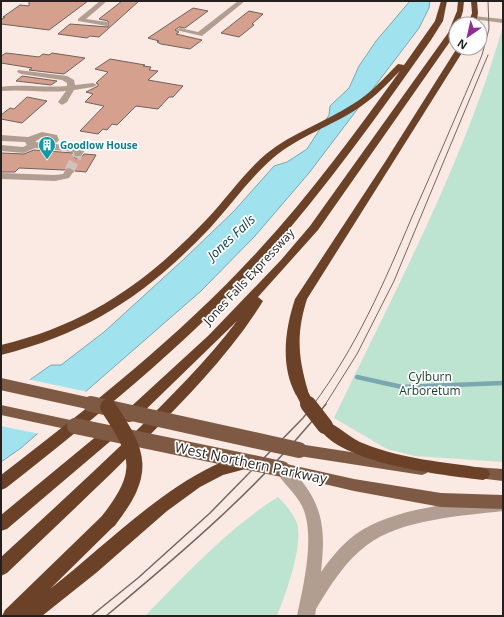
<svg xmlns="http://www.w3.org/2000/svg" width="504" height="617" font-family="'Open Sans',sans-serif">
<rect width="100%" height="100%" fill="#fbeae4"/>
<!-- green -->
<g fill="#bde4d0">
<path d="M503 26V462L415 456 387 449 334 418C395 290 464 163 503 26Z"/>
<path d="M278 497C285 504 297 517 298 528 301 552 286 593 277 616H145C185 575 228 528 278 497Z"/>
</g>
<!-- water -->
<polygon fill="#a0e3ee" stroke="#7ba8af" points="410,1 430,1 429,8 419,28 309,173 255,236 201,291 21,448 1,462 1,400 51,365 61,365 104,332 183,260 234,211 274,166 287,162 307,149 329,115 330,106 349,88 359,66 376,41"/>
<!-- pier -->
<polygon fill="#fbeae4" points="27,379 88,392 40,434 1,426 1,397"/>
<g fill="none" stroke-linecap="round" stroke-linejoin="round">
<!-- stream -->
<polyline stroke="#7ba8af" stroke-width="4.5" points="357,377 402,387 503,383"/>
</g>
<!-- building -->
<g fill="#d5a18e" stroke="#70615c">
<polygon points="29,1 88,1 49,30 1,24 1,20 5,17 3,17 20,5 29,6"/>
<polygon points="122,1 139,1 99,37 90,36 87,38 58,34 70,24 108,27 108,21 99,19"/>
<polygon points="193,8 208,11 185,28 179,27 175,30 179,32 176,34 202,40 190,49 161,44 157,42 159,41 148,38"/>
<polygon points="249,11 263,14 252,24 254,25 239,37 221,33"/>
<polygon points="6,53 39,57 43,54 49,55 52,53 85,58 64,74 29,70 32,68 1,63 1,56"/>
<polygon points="110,59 145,65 143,66 151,67 149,70 158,71 148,80 183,86 173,97 169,97 158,109 136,106 117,125 112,124 107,130 103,129 98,134 80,131 104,106 85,102 93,94 86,92 98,86 98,84 96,83 108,72 95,69"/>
<polygon points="22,76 57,81 51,85 16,81"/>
<polygon points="27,97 47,101 22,123 1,119 1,115 10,108 14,109"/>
<polygon points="34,150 73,153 75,158 81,158 84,154 96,155 86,172 75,171 69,167 64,170 19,168 15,172 1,172 1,153 24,154"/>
</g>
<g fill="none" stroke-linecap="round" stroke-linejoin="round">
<!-- minor-tunnel -->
<polyline stroke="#d0c1bc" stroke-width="10" stroke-dasharray="10 5" stroke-linecap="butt" points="69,171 78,154"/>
<!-- minor -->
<g fill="#b29d91" fill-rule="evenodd">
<polygon points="100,1 107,1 86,19 107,22 107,26 78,21 78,19"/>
<polygon points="238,1 245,1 202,36 176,30 180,28 198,32"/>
<polygon points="474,16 502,19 503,23 472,19 470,18"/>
<path d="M18 70 67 76 74 80 75 85 93 83 97 85 93 87 74 90 67 102 62 105 58 102 66 91C44 93 23 89 1 91V87C23 84 45 88 67 86V83L62 80 21 74 17 72Z"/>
<path d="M42 132 57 135 59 140 55 144 80 147 85 150 81 156H75L74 152 35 148 24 153 1 151V145L23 147 27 145 25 142 1 141V135L28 137ZM42 137H47L49 139 43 143 35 142Z"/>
<polygon points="69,168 74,171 69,178 55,181 1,179 1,173 55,175 63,174 66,169"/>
<path d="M282 463C290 466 295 473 300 479 325 509 325 535 321 572 331 558 342 544 356 534 395 507 458 503 503 497V511C462 516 401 519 367 545 345 561 330 586 316 609L315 616H297C303 587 316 534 302 506 295 492 282 483 275 469L277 465Z"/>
</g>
<!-- major -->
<g fill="#7e5a44" fill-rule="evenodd">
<polygon points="1,405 75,421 80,422 82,426 80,430 75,431 1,415"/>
<polygon points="299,444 422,463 427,465 429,469 427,473 422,475 299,456 294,454 292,450 294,446"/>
<polygon points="282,463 354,479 441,493 503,495 503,509 441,507 354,491 277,473 275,469 277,465"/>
<polygon points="474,467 503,469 503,481 469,477 467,473 469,469"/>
</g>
<!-- highway -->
<g fill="#6b4228" fill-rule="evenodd">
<path d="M441 1H447L443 21 431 40C379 114 326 188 266 256 189 343 97 416 6 488L1 490V475C91 406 181 335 258 251 310 195 355 133 400 71 387 84 375 97 360 107 332 126 299 136 273 158 250 178 231 205 210 228 147 294 91 332 1 355V345C88 324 146 283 207 219 227 198 244 173 266 154 292 133 325 122 353 104 370 94 384 78 398 64L404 65 435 21Z"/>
<path d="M458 1H464L463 11 459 24H456V33L318 230 258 297 263 301C231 353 187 397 145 440 100 485 53 529 7 573L1 576V557C46 516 90 475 134 433 170 397 207 361 237 321L134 421 129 422 124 421 122 417 124 413 209 335 281 260 310 226 448 33 457 11Z"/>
<polygon points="471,1 477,1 478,13 476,24 468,24 472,13"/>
<path d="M457 48H465L307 299C296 334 298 357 308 391L306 395 301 396 296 395C280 366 285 329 295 299L385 162Z"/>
<path d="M325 421C337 424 350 439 365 444 402 459 443 462 483 468L488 470 490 474 488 478 483 480C444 475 338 464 318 426L320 422Z"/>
<polygon points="115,423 120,425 122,429 120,433 7,529 1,531 1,515 110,425"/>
<path d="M248 457 253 459 255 463 253 467 223 475 200 487 167 511 96 573 42 616H2L5 610 103 515 109 513 115 515 117 520 115 525 50 589C101 549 155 494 213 466 223 461 237 460 248 457Z"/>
</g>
<!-- tram-far1 -->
<g stroke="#716763" stroke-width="1">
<path d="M313 405C356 348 384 283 412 217 436 163 459 109 482 55L489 29 488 1"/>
<polyline points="325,405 357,354 394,281 488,55"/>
</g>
<!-- tram -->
<g stroke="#716763" stroke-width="1.5">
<polyline points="91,616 138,578 210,513 303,418 314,404"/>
<path d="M106 616C184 551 263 484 326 404"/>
</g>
<!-- major-bridge-far1 -->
<polyline stroke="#7e5a44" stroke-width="12" points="1,384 96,405"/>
<!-- major-bridge -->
<g stroke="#7e5a44" stroke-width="16">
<polyline points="91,404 299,450"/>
<polyline points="75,426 282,469"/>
</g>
<!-- highway-bridge-far1 -->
<polyline stroke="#6b4228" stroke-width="12" points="301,391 308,405"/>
<!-- highway-bridge -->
<g stroke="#6b4228" stroke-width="16">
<polyline points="308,404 325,426"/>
<path d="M108 407C140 455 146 472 109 520"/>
</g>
</g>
<!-- icons -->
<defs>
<symbol id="building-pin" viewBox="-11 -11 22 30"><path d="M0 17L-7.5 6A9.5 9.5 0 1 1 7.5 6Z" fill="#0f9aa8" stroke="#fff"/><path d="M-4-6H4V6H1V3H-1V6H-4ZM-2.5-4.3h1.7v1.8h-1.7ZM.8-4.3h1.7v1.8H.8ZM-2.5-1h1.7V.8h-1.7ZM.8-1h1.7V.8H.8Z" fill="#fff"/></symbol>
</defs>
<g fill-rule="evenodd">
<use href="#building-pin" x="37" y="135" width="20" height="27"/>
</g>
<g text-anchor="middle" stroke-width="3.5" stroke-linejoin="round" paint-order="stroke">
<!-- far-culture labels -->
<g font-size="10" font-weight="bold" fill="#0d838f" stroke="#fff" text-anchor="start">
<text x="60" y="149">Goodlow House</text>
</g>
<!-- street labels -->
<g font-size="12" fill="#251f1d" stroke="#fff">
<text transform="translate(249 277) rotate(-47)" y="4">Jones Falls Expressway</text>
</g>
<!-- park labels -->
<g font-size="12" fill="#123f2c" stroke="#fff">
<text x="430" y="381">Cylburn<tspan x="430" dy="14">Arboretum</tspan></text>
</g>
<!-- water labels -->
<g font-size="13" font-style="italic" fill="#05444c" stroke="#fff">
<text transform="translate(231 237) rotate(-43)" y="5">Jones Falls</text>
</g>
<!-- near-street labels -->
<g font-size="14" fill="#251f1d" stroke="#fff">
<text transform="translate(251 463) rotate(12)" y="5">West Northern Parkway</text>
</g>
</g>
<!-- border -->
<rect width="504" height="617" fill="none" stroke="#251f1d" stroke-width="4"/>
<!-- north arrow -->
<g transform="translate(468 36) rotate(214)"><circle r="19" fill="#ffffff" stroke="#a8a5a5"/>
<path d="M0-3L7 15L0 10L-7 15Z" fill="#902d93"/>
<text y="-6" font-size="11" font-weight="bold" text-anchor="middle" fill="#251f1d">N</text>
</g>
</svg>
